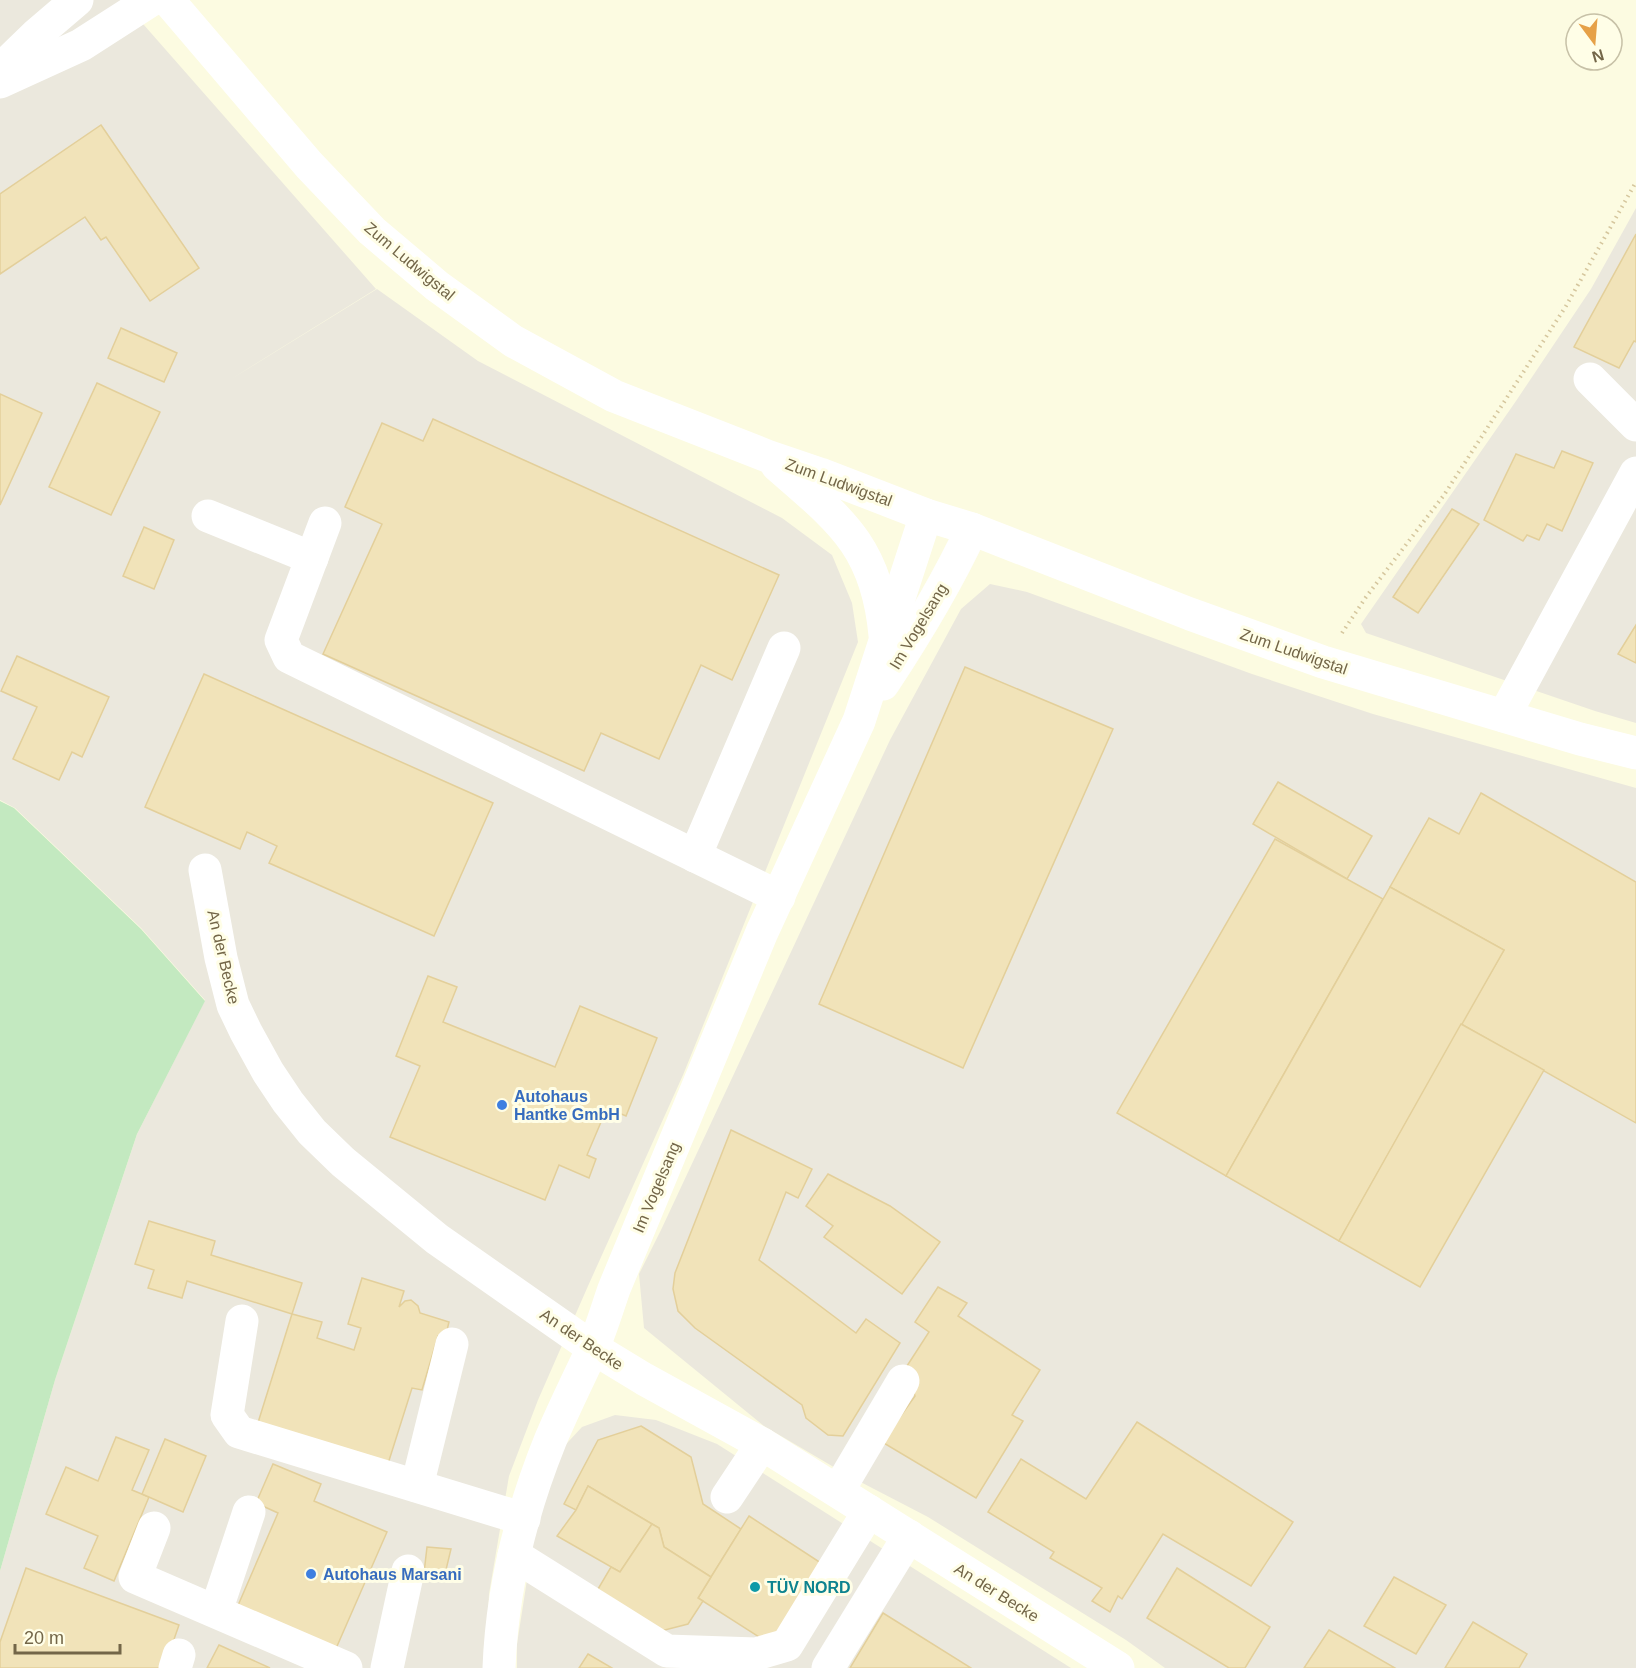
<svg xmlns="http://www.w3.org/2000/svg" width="1636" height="1668" font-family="Arial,sans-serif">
<rect width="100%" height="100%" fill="#fcfbe1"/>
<!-- industrial -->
<g fill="#ebe8dd">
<polygon points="0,0 122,0 376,289 228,381 377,289 478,361 782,518 832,555 852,603 858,642 683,1075 588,1286 538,1400 509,1476 489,1594 486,1668 0,1668 0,1571 55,1380 137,1134 205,1000 141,928 15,808 0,800"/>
<polygon points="1636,208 1636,723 1595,711 1366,633 1361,624 1516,401 1591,289"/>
<polygon points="990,584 1027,592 1252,674 1373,714 1636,788 1636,1668 1165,1668 1126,1640 928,1517 849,1476 764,1426 644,1328 639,1274 661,1230 890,740 961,609"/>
<polygon points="615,1415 656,1420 717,1444 1071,1668 517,1668 517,1644 534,1535 555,1456 582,1427"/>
</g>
<!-- green -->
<polygon fill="#c3e9c0" points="0,801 14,808 141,929 205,1001 137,1134 55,1380 0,1571"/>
<!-- building -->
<g fill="#f1e3b9" stroke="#e3cf9a" stroke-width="1.5">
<polygon points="101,125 199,268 150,301 106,237 101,240 85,217 0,274 0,194"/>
<polygon points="1636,234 1636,342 1634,341 1619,368 1574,347"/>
<polygon points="121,328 177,353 164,382 108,358"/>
<polygon points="97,383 160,412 111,515 49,487"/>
<polygon points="0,394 42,413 0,505"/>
<polygon points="433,419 779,575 732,680 701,665 659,759 601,733 584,771 323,654 382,524 345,507 382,423 423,441"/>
<polygon points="1562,451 1593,463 1562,531 1547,524 1539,540 1527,535 1523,541 1484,520 1516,454 1554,468"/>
<polygon points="1452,509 1479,524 1418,613 1393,597"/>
<polygon points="144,527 174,540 154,589 123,576"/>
<polygon points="1636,625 1636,663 1618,654"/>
<polygon points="17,656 109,697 82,757 72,752 59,780 13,759 37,707 1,691"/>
<polygon points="965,667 1113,729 963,1068 819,1004"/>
<polygon points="204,674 493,803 434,936 269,863 277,846 247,832 240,849 145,807"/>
<polygon points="1278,782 1372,836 1347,879 1253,824"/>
<polygon points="1481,793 1636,882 1636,1123 1461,1024 1504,950 1390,887 1429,818 1459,834"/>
<polygon points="1275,839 1383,899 1226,1176 1117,1113"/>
<polygon points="1390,887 1504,950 1339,1241 1226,1176"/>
<polygon points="428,976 457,987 443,1022 555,1067 580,1006 657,1038 626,1116 607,1108 587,1155 596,1159 589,1178 559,1165 545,1200 390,1137 420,1066 396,1056"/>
<polygon points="1461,1024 1544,1070 1420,1287 1339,1241"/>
<polygon points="731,1130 812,1169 798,1198 786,1192 759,1260 856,1333 866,1319 900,1343 843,1436 828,1435 806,1418 802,1405 695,1328 678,1311 673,1289 675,1273"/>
<polygon points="828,1174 890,1206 940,1242 902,1294 824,1237 833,1226 806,1206"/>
<polygon points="149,1221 215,1241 211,1255 302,1283 292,1314 187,1281 182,1298 148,1288 154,1270 135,1264"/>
<polygon points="362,1278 404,1291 399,1307 405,1301 411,1300 418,1306 420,1313 449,1322 445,1338 438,1336 422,1390 412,1388 386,1470 256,1429 292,1314 322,1322 317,1338 354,1350 361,1328 348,1324"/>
<polygon points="938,1287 967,1303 958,1316 1040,1370 1012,1415 1023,1421 976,1498 882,1442 915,1396 907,1366 929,1332 915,1322"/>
<polygon points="1137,1422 1293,1522 1251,1586 1163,1534 1122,1599 1118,1596 1110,1612 1092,1601 1102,1588 1050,1558 1054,1552 988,1512 1021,1459 1086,1499"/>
<polygon points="641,1426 691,1457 703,1504 741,1529 711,1577 664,1547 659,1528 588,1486 576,1510 564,1504 598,1440"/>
<polygon points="116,1437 149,1450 132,1490 149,1497 114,1581 84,1568 98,1536 46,1514 66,1467 98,1481"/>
<polygon points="165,1439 206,1456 183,1512 142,1494"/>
<polygon points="273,1464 321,1484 314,1501 387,1532 334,1653 236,1610 278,1513 256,1503"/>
<polygon points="588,1486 652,1524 620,1572 557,1536 576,1510"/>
<polygon points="749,1516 821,1563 770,1644 698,1598"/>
<polygon points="652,1524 659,1528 664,1547 711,1577 698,1598 703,1601 688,1624 661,1631 598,1589 611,1567 620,1572"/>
<polygon points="427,1547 451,1549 445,1574 424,1573"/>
<polygon points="26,1568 179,1625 164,1668 0,1668 0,1642"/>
<polygon points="1177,1568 1270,1627 1245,1668 1229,1668 1147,1618"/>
<polygon points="1394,1577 1446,1605 1416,1654 1364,1626"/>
<polygon points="883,1613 971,1668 850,1668"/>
<polygon points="1473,1622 1527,1654 1519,1668 1445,1668"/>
<polygon points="1329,1630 1395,1668 1304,1668"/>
<polygon points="219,1645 270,1668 207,1668"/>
<polygon points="588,1654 612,1668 579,1668"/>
</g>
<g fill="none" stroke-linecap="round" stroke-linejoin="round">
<!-- path -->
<polyline stroke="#d5c69d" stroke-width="4" stroke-dasharray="1.5 4.5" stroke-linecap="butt" points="1342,633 1366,597 1444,495 1566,306 1636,182"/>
<!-- minor -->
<g stroke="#fff" stroke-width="33">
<polyline points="168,0 309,165 372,231 437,286 513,341 614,396 767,456 820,474 926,515 972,529 1190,614 1323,662 1580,739 1636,753"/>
<polyline points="0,70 36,35 77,0"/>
<polyline points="0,82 81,45 151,0"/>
<polyline points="1590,379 1636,425"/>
<path d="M777 465C840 520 877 546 885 635"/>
<polyline points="208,516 312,558"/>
<polyline points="325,523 281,640 289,657 779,897"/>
<path d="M883 684C916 634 947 583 972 529"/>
<polyline points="1504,716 1636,473"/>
<polyline points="695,856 784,648"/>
<polyline points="205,870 221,958 233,1005 246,1032 268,1072 288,1102 312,1132 343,1162 437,1239 593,1348 644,1379 762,1444 1118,1668"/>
<polyline points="242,1321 227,1415 239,1432 524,1519"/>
<polyline points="417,1486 452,1344"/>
<polyline points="838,1491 903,1381"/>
<polyline points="727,1497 762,1444"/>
<polyline points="154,1528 135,1577 346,1668"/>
<polyline points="514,1555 667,1651 756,1654 787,1645 869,1511"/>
<polyline points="216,1611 249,1512"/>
<polyline points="175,1668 179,1655"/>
<polyline points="387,1668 408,1571"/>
<path d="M499 1668C502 1590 521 1513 550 1441 563 1410 578 1380 592 1350 601 1330 607 1309 614 1289L762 932 859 721 926 515"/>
<polyline points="828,1668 909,1536"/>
</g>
</g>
<!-- markers -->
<g fill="#3f7fe0" stroke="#fffee7" stroke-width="2">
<circle cx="502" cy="1105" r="6"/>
<circle cx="311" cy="1574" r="6"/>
</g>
<circle fill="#0f9aa8" stroke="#fffee7" stroke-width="2" cx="755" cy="1587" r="6"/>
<g text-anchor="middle" stroke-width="6" stroke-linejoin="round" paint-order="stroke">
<!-- street labels -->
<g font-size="16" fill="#736648" stroke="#fffee7">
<text transform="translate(410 261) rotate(40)" y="6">Zum Ludwigstal</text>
<text transform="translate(839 482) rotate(20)" y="6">Zum Ludwigstal</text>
<text transform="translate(918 626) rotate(-59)" y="6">Im Vogelsang</text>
<text transform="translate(1294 651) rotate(19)" y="6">Zum Ludwigstal</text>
<text transform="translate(224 957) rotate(77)" y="6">An der Becke</text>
<text transform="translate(656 1187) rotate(-67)" y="6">Im Vogelsang</text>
<text transform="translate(582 1339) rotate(34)" y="6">An der Becke</text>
<text transform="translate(997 1592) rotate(32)" y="6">An der Becke</text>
</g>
<!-- shop labels -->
<g font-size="16" font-weight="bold" fill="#366cbe" stroke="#fffee7" text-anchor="start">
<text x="514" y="1102">Autohaus<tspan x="514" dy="18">Hantke GmbH</tspan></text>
<text x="323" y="1580">Autohaus Marsani</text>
</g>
<!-- culture labels -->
<g font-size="16" font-weight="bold" fill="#0d838f" stroke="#fffee7" text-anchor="start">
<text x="767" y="1593">TÜV NORD</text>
</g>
</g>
<!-- north arrow -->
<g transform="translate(1594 42) rotate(164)"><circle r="28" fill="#fffee7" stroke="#c7c1a7" stroke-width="1.5"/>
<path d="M0-4.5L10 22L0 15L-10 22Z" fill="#e6a147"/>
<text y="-9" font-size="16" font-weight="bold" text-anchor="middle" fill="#736648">N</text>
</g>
<!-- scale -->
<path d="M15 1644v9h105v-9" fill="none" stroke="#736648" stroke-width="3"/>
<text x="24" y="1644" font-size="18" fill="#736648" stroke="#fffee7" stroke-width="4.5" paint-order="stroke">20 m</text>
</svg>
